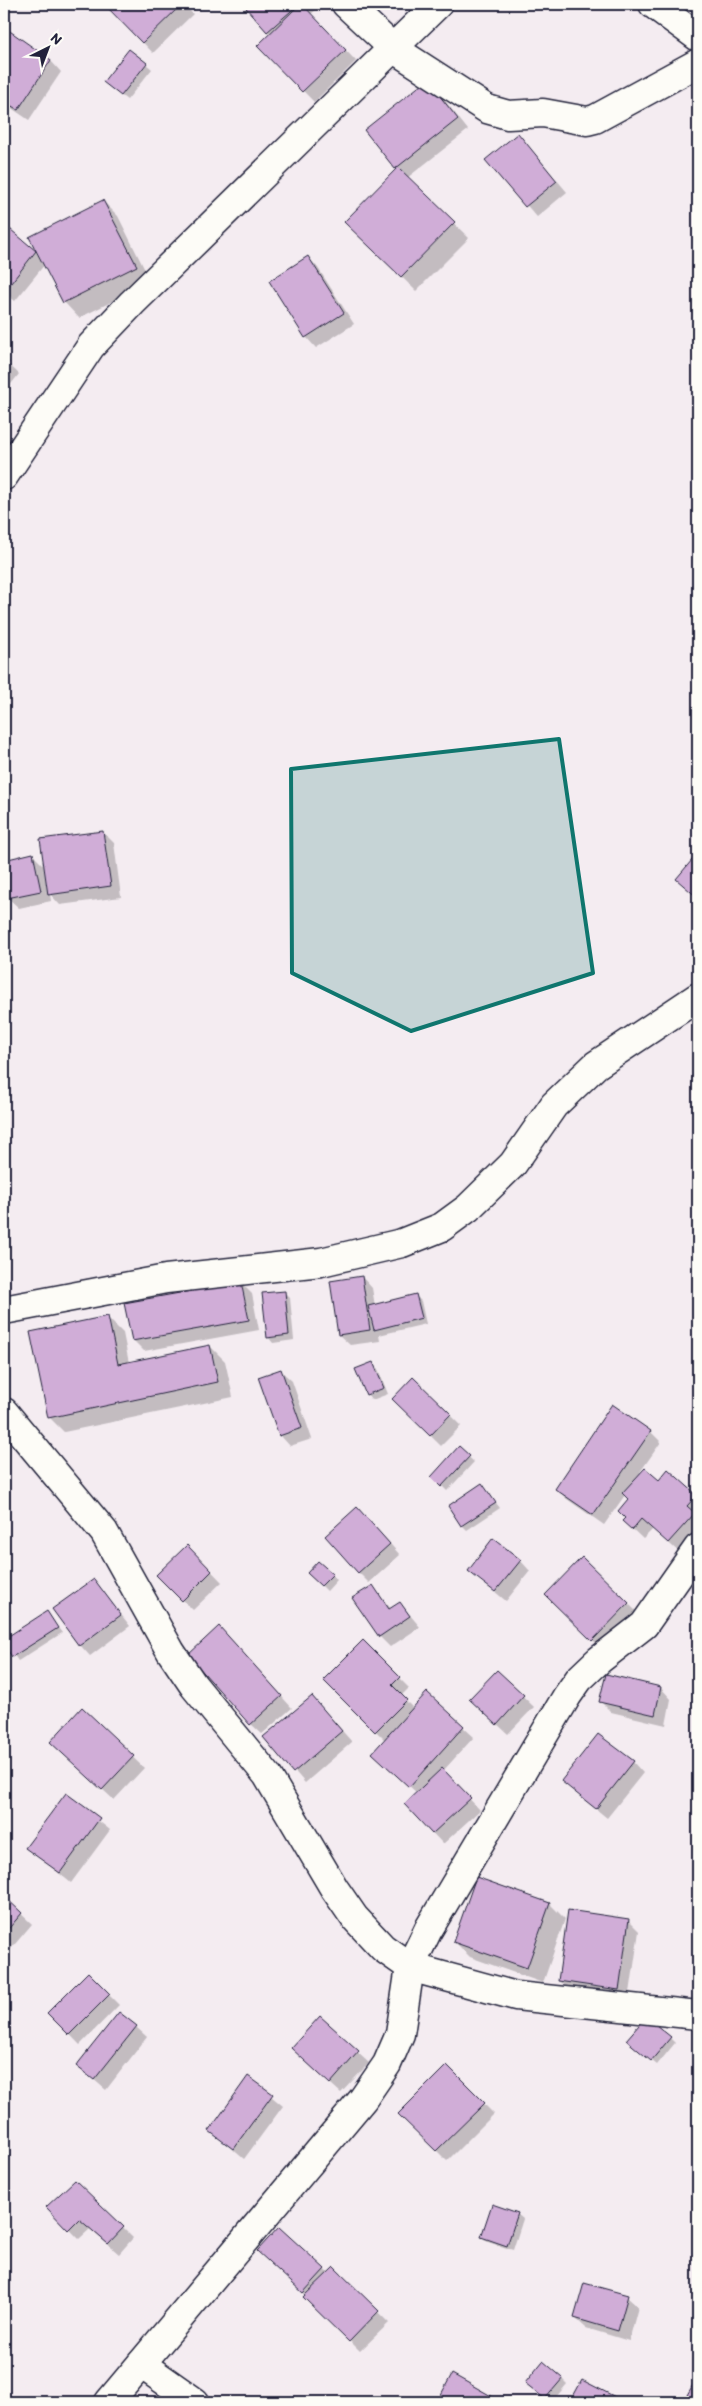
<svg xmlns="http://www.w3.org/2000/svg" width="702" height="2406" font-family="Itim,sans-serif">
<rect width="100%" height="100%" fill="#f4ecf1"/>
<filter id="ink" filterUnits="userSpaceOnUse"><feTurbulence type="fractalNoise" baseFrequency=".02" numOctaves="2"/><feDisplacementMap in="SourceGraphic" scale="10" xChannelSelector="R" yChannelSelector="G"/><feConvolveMatrix kernelMatrix="1 2 1 2 8 2 1 2 1" color-interpolation-filters="sRGB"/></filter>
<g filter="url(#ink)">
<!-- shadow -->
<g fill="#0003">
<polygon points="106,4 183,4 193,14 153,53"/>
<polygon points="253,4 323,4 311,14 356,61 314,102 259,46 270,34 247,8"/>
<polygon points="4,29 51,61 61,72 29,120 4,103"/>
<polygon points="146,64 152,69 127,100 110,87"/>
<polygon points="438,92 468,130 407,178 469,238 416,291 346,222 397,170 365,131"/>
<polygon points="528,146 567,192 537,217 487,160"/>
<polygon points="103,201 118,216 151,282 79,318 64,302 45,264 15,301 4,292 4,226 40,255"/>
<polygon points="308,257 318,268 354,324 316,348 306,337"/>
<polygon points="4,360 19,374 4,393"/>
<polygon points="103,832 114,843 121,897 60,905 50,894 51,901 19,908 8,898 4,879 4,861 33,855 46,868"/>
<polygon points="362,1277 372,1288 375,1306 416,1296 421,1301 426,1324 379,1335 380,1341 350,1345 339,1335"/>
<polygon points="241,1283 252,1294 259,1330 144,1351 133,1340"/>
<polygon points="284,1292 290,1298 294,1340 273,1343 268,1337"/>
<polygon points="108,1318 123,1333 129,1363 210,1346 225,1361 233,1397 64,1432 49,1417"/>
<polygon points="373,1364 378,1369 388,1394 372,1400 367,1394"/>
<polygon points="281,1371 292,1381 312,1439 290,1446 280,1435"/>
<polygon points="413,1379 461,1426 441,1446 393,1399"/>
<polygon points="650,1431 661,1442 640,1472 659,1482 668,1471 698,1498 698,1532 680,1553 653,1529 643,1539 624,1521 627,1518 630,1499 625,1495 604,1525 567,1499 556,1489"/>
<polygon points="459,1448 474,1462 447,1491 433,1477"/>
<polygon points="482,1485 500,1508 467,1530 462,1525"/>
<polygon points="368,1519 400,1555 369,1583 358,1572"/>
<polygon points="187,1546 222,1582 193,1610 158,1575"/>
<polygon points="583,1559 639,1614 604,1651 547,1595"/>
<polygon points="520,1560 530,1571 506,1601 470,1571"/>
<polygon points="332,1575 337,1580 327,1591 314,1578"/>
<polygon points="94,1580 130,1626 90,1656 80,1645"/>
<polygon points="373,1587 391,1609 400,1603 420,1627 390,1647 380,1637 354,1599"/>
<polygon points="47,1613 62,1633 18,1661 4,1640"/>
<polygon points="230,1639 292,1708 262,1734 251,1724"/>
<polygon points="363,1642 409,1688 401,1696 413,1708 427,1694 474,1737 443,1771 480,1810 443,1844 405,1804 417,1793 384,1763 385,1740 324,1680"/>
<polygon points="497,1671 534,1707 508,1734 481,1709"/>
<polygon points="661,1688 671,1699 666,1725 611,1712 601,1702"/>
<polygon points="322,1708 352,1742 305,1783 265,1737"/>
<polygon points="82,1709 144,1768 114,1800 62,1752"/>
<polygon points="633,1762 643,1773 607,1818 562,1781"/>
<polygon points="66,1795 110,1830 71,1883 27,1847"/>
<polygon points="477,1879 550,1904 565,1919 543,1983 470,1957 455,1942"/>
<polygon points="4,1898 32,1924 4,1957"/>
<polygon points="628,1920 639,1931 629,2000 570,1991 559,1981"/>
<polygon points="88,1974 119,2005 80,2045 49,2013"/>
<polygon points="320,2018 369,2063 341,2093 303,2059"/>
<polygon points="136,2027 147,2037 106,2090 78,2066"/>
<polygon points="670,2038 675,2043 657,2065 633,2045"/>
<polygon points="447,2067 494,2114 447,2161 400,2114"/>
<polygon points="249,2078 283,2106 244,2159 210,2130"/>
<polygon points="75,2181 133,2238 119,2254 90,2229 79,2239 48,2207"/>
<polygon points="517,2214 523,2219 513,2250 488,2242 482,2237"/>
<polygon points="279,2229 329,2274 334,2269 389,2323 360,2351 305,2297 307,2296 269,2262"/>
<polygon points="627,2297 638,2307 629,2341 586,2328 575,2318"/>
<polygon points="453,2376 500,2402 439,2402"/>
<polygon points="562,2379 567,2384 552,2402 549,2402 532,2388"/>
<polygon points="583,2382 622,2402 572,2402"/>
</g>
<!-- building -->
<g fill="#d0add7" stroke="#22223b">
<polygon points="104,4 182,4 142,43"/>
<polygon points="251,4 299,4 267,32 246,8"/>
<polygon points="300,4 302,4 346,50 302,92 257,46"/>
<polygon points="4,27 51,60 18,110 4,101"/>
<polygon points="129,49 147,63 121,96 103,82"/>
<polygon points="427,80 458,119 395,169 364,130"/>
<polygon points="518,133 557,181 525,207 485,160"/>
<polygon points="398,167 455,222 401,277 344,222"/>
<polygon points="103,200 137,266 63,303 29,237"/>
<polygon points="4,224 36,251 4,292"/>
<polygon points="308,256 344,313 305,338 269,281"/>
<polygon points="4,358 9,362 4,369"/>
<polygon points="103,831 111,886 48,895 40,839"/>
<polygon points="33,853 41,891 7,898 4,884 4,860"/>
<polygon points="698,853 698,898 676,879"/>
<polygon points="362,1276 370,1330 338,1335 330,1281"/>
<polygon points="698,1278 698,1289 693,1285"/>
<polygon points="241,1282 249,1320 132,1341 124,1303"/>
<polygon points="285,1291 289,1335 267,1338 262,1293"/>
<polygon points="416,1294 422,1318 374,1330 368,1306"/>
<polygon points="108,1316 118,1364 210,1345 218,1382 48,1418 30,1332"/>
<polygon points="373,1362 384,1388 366,1395 355,1369"/>
<polygon points="281,1369 302,1428 279,1436 258,1377"/>
<polygon points="413,1377 451,1414 430,1436 392,1399"/>
<polygon points="612,1404 651,1431 593,1515 555,1489"/>
<polygon points="459,1446 470,1456 441,1487 431,1477"/>
<polygon points="645,1468 659,1480 668,1469 697,1495 687,1506 695,1513 668,1543 641,1519 632,1530 622,1521 625,1518 618,1511 628,1499 622,1493"/>
<polygon points="482,1483 496,1503 461,1526 448,1506"/>
<polygon points="357,1507 390,1544 358,1573 325,1536"/>
<polygon points="493,1538 521,1560 495,1592 468,1571"/>
<polygon points="187,1545 212,1571 182,1601 156,1575"/>
<polygon points="582,1557 629,1603 592,1641 545,1595"/>
<polygon points="318,1561 333,1574 321,1586 307,1573"/>
<polygon points="94,1579 121,1615 79,1646 52,1609"/>
<polygon points="373,1585 389,1609 400,1602 410,1616 379,1637 352,1598"/>
<polygon points="47,1611 58,1628 12,1657 4,1645 4,1639"/>
<polygon points="219,1626 282,1696 250,1725 188,1655"/>
<polygon points="363,1640 400,1677 392,1685 407,1700 375,1732 323,1680"/>
<polygon points="497,1670 524,1695 497,1725 469,1699"/>
<polygon points="606,1674 661,1687 655,1715 599,1702"/>
<polygon points="427,1692 464,1726 409,1787 372,1753"/>
<polygon points="312,1696 342,1731 293,1773 263,1737"/>
<polygon points="82,1707 134,1756 102,1790 50,1742"/>
<polygon points="598,1734 634,1761 596,1809 561,1781"/>
<polygon points="442,1768 471,1798 432,1834 404,1804"/>
<polygon points="66,1793 100,1818 60,1873 25,1848"/>
<polygon points="476,1877 550,1903 527,1968 453,1942"/>
<polygon points="4,1896 22,1913 4,1934"/>
<polygon points="568,1910 629,1919 619,1990 558,1981"/>
<polygon points="88,1972 110,1994 69,2035 47,2013"/>
<polygon points="119,2012 137,2026 94,2080 76,2066"/>
<polygon points="320,2016 359,2051 330,2084 291,2048"/>
<polygon points="646,2017 671,2037 651,2061 626,2040"/>
<polygon points="447,2065 485,2103 436,2151 398,2114"/>
<polygon points="248,2076 273,2094 233,2149 209,2131"/>
<polygon points="75,2180 124,2227 108,2244 79,2219 68,2230 46,2207"/>
<polygon points="492,2204 518,2213 507,2246 481,2237"/>
<polygon points="279,2227 325,2269 303,2293 257,2251"/>
<polygon points="334,2267 379,2311 349,2342 303,2297"/>
<polygon points="584,2283 628,2295 618,2331 574,2318"/>
<polygon points="543,2361 563,2378 545,2399 525,2383"/>
<polygon points="452,2374 502,2402 437,2402"/>
<polygon points="698,2376 698,2402 683,2402"/>
<polygon points="582,2380 625,2402 570,2402"/>
</g>
<g fill="none" stroke-linecap="round" stroke-linejoin="round">
<defs>
<g id="minor">
<polyline points="346,4 394,49 487,109 508,115 543,113 587,121 595,119 698,63"/>
<polyline points="653,4 698,37"/>
<polyline points="4,476 91,346 132,303 438,4"/>
<polyline points="4,1310 166,1279 321,1262 402,1243 442,1227 468,1208 513,1164 554,1105 596,1065 698,997"/>
<polyline points="4,1412 104,1532 171,1652 194,1686 267,1775 334,1888 354,1917 383,1948 410,1967 516,1996 698,2015"/>
<polyline points="141,2364 195,2402"/>
<polyline points="109,2402 363,2099 387,2064 400,2034 410,1967 428,1930 567,1696 579,1679 599,1660 644,1625 698,1548"/>
</g>
</defs>
<!-- minor casing -->
<use href="#minor" stroke="#22223b" stroke-width="31"/>
<!-- minor -->
<use href="#minor" stroke="#fdfcf7" stroke-width="28"/>
</g>
</g>
<!-- marked area -->
<path fill="#0f766e" fill-opacity="0.2" stroke="#0f766e" stroke-width="4" stroke-linejoin="round" d="M559 739 593 973 411 1031 292 973 291 769Z"/>
<!-- margin -->
<rect width="702" height="2406" fill="none" stroke="#fdfcf7" stroke-width="20"/>
<rect x="10" y="10" width="682" height="2386" fill="none" stroke="#22223b" stroke-width="2" filter="url(#ink)"/>
<!-- north arrow -->
<g transform="translate(48 48) rotate(42)" stroke="#fdfcf7" stroke-width="4" paint-order="stroke">
<path d="M0-4L9 19L0 12L-9 19Z" fill="#22223b"/>
<text y="-8" font-size="14" font-weight="bold" text-anchor="middle" fill="#22223b">N</text>
</g>
</svg>
